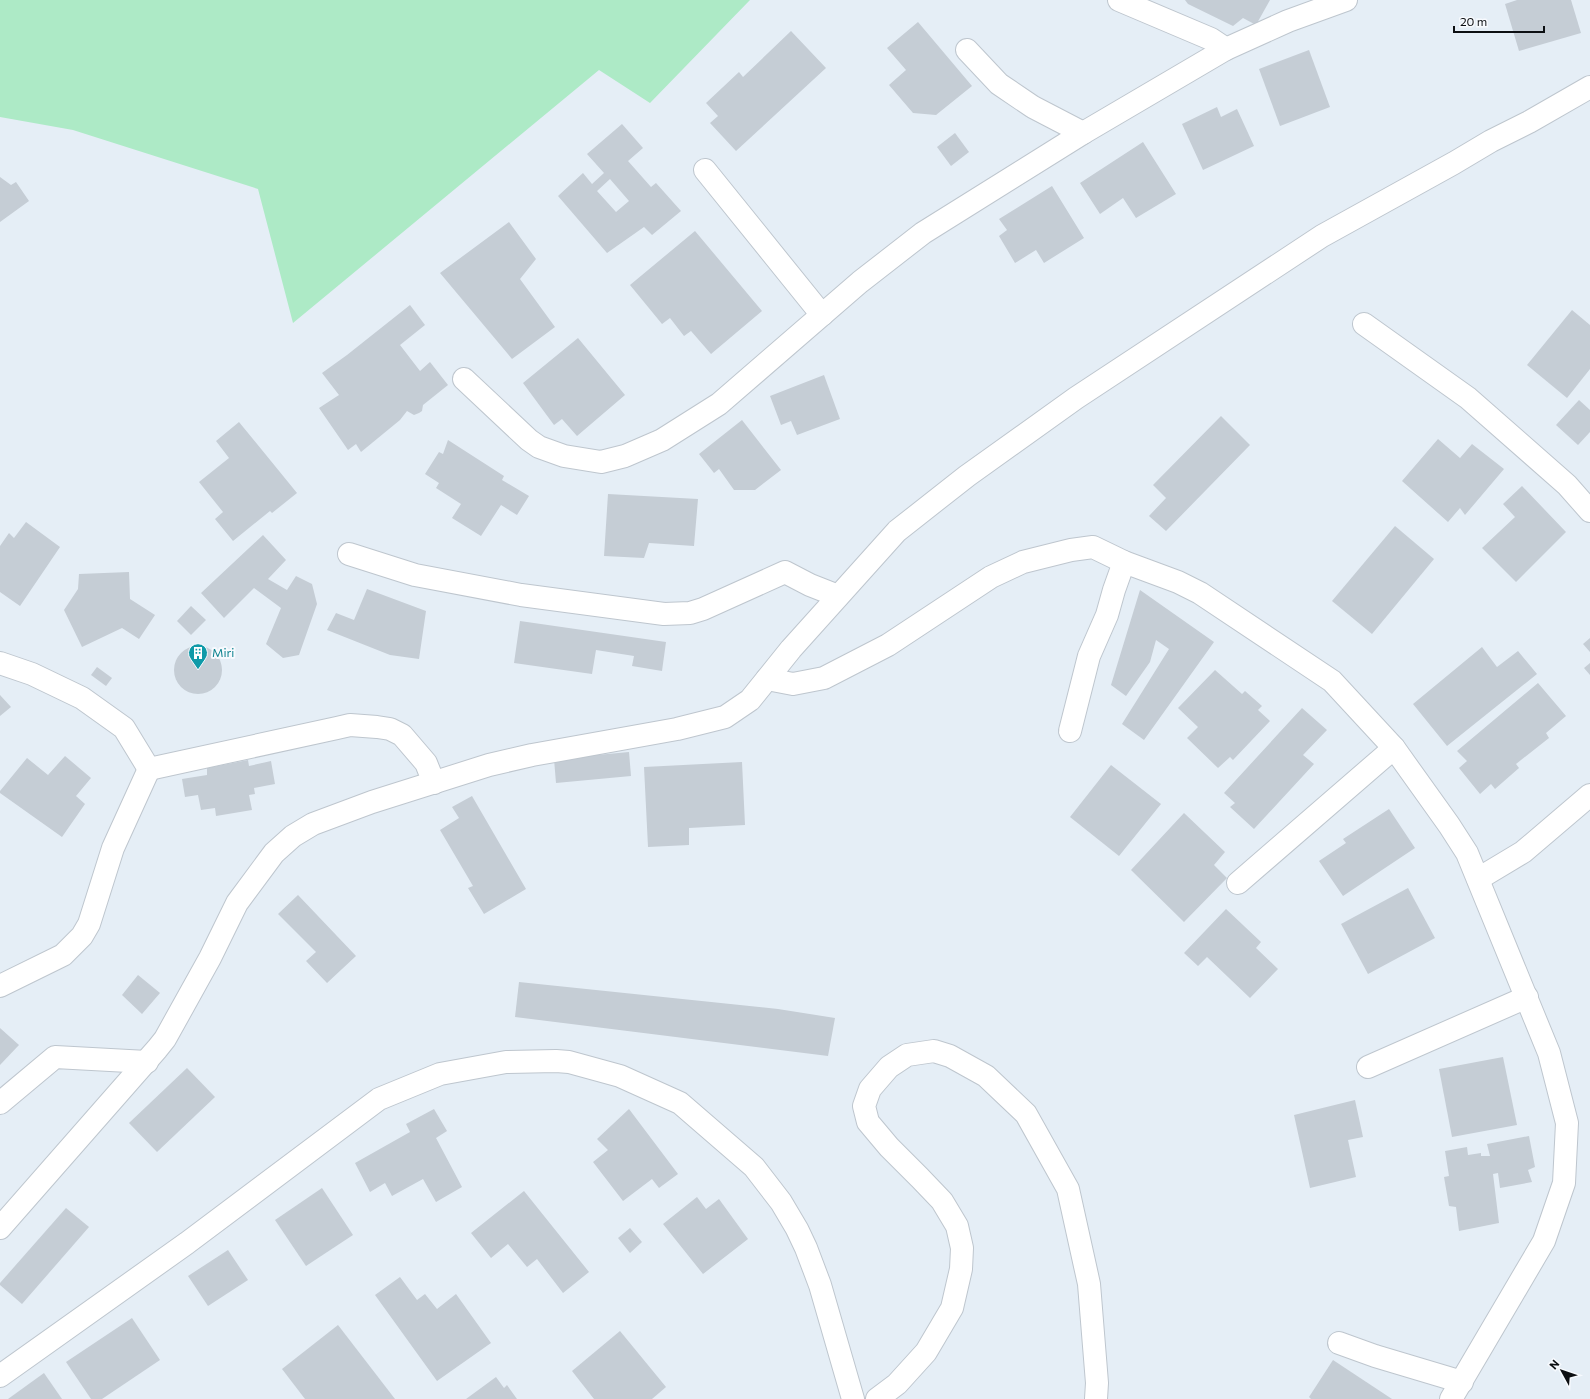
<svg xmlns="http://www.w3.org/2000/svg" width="1590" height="1399" font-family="Commissioner,sans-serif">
<rect width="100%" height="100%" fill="#e5eef6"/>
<!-- green -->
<polygon fill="#adeac6" points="0,0 750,0 650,103 599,70 293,323 258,189 73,130 0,117"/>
<!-- building -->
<g fill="#c5cdd5" fill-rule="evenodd">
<polygon points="1185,0 1270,0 1256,25 1243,18 1233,26 1188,4"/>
<polygon points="1517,0 1571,0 1581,33 1519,51 1505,4"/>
<polygon points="918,22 972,86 936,115 913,113 889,85 906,70 887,48"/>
<polygon points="791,31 826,68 736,151 710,123 718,116 706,103 739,72 743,77"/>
<polygon points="1309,50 1330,107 1280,126 1259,69"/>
<polygon points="1217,107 1221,117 1237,109 1254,146 1203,170 1182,124"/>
<path d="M622 124 643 148 628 161 651 187 656 183 681 211 652 235 644 227 607 253 558 196 583 173 592 184 604 173 587 154ZM610 179 629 201 616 212 597 191Z"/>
<polygon points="955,133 969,152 951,166 937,147"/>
<polygon points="1143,142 1176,194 1136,218 1123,198 1100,214 1080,183"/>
<polygon points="0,177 11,185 16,182 29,201 0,222"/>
<polygon points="1052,186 1084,238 1044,263 1036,250 1015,263 999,236 1007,230 999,219"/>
<polygon points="509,222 536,259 520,279 555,327 512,359 440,273"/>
<polygon points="695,231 762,311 711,354 691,331 684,336 670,318 662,324 630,285"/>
<polygon points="410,305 425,325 400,345 420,371 430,362 448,385 423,405 422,411 419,413 414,415 407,411 400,420 361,452 356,444 348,450 319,408 339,395 322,373 347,355"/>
<polygon points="1572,310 1590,325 1590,369 1567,398 1527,365"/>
<polygon points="578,338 625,395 577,436 562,419 554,425 523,383"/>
<polygon points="824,375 840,419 797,435 791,421 781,425 770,396"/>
<polygon points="1579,400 1590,410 1590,432 1578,445 1556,425"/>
<polygon points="1221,416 1250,445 1166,531 1149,516 1166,498 1170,502 1153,485"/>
<polygon points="742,420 781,470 755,490 734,490 719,469 714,473 699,454"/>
<polygon points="239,422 297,493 272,513 270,511 233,541 215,519 223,512 199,482 229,458 216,441"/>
<polygon points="1438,439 1460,458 1472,444 1504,469 1465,515 1460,508 1448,522 1402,481"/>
<polygon points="448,440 504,476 502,480 529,496 517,515 501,505 481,536 452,518 461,504 436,488 439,483 425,474 439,452 443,454"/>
<polygon points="1522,486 1566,532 1516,582 1482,548 1515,517 1503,504"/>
<polygon points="608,494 698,499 694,546 649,543 644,558 604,556"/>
<polygon points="26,522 60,547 20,606 0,592 0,546 9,533 14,538"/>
<polygon points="1395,526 1434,559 1372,634 1332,601"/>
<polygon points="263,535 286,560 268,579 287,590 296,576 312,584 317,604 299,655 283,658 266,644 281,608 254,588 224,618 201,593"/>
<polygon points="129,572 130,599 155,615 139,639 122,628 82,647 64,610 78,589 79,574"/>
<polygon points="367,589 426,611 419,659 390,655 327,630 336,613 354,620"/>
<polygon points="1140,590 1214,642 1144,740 1122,724 1169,649 1156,640 1150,662 1126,696 1111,685"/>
<polygon points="191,606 206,620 191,635 177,621"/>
<polygon points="520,621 666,642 662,671 632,666 634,656 596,650 592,674 514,663"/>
<polygon points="1590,638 1590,652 1583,644"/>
<circle cx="198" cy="670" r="24"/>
<polygon points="1482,647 1497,667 1518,651 1537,674 1447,746 1413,704"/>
<polygon points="1590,663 1590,675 1584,668"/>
<polygon points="97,667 112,678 106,686 91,675"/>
<polygon points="1215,670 1242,694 1245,691 1262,706 1258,710 1270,721 1233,760 1230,757 1218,768 1187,738 1198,727 1178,708"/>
<polygon points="1538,683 1566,716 1546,733 1549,738 1516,764 1519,768 1495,789 1491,784 1480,794 1459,768 1467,761 1457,751"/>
<polygon points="0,695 11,707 0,716"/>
<polygon points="1302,708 1327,730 1303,755 1314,764 1254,829 1230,807 1235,803 1224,793"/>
<polygon points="629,752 631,776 556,783 554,759"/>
<polygon points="65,756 91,778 76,796 85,804 62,837 0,793 0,791 27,758 48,775"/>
<polygon points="248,760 249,766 271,761 275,784 254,788 255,794 249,795 252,810 216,816 215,808 201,810 198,795 185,797 182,779 207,775 207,768"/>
<polygon points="742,762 745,825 689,828 689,845 648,847 644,767"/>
<polygon points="1111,765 1161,804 1119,856 1070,817"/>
<polygon points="472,796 526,889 484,914 468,888 473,886 440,830 459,818 452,807"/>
<polygon points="1389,809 1415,848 1343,896 1319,861 1346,843 1343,839"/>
<polygon points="1184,813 1225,852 1214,865 1227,878 1184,922 1131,870"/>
<polygon points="1408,888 1435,938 1368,974 1341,924"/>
<polygon points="298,895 356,956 327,983 306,961 316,952 278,914"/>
<polygon points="1226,909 1261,942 1256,948 1278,969 1250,998 1207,957 1198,966 1184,953"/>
<polygon points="138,975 160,993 142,1014 122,995"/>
<polygon points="519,982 778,1009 835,1018 828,1056 515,1017"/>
<polygon points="0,1028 19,1045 0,1065"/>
<polygon points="1503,1057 1517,1125 1452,1137 1439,1069"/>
<polygon points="187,1068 215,1097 157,1152 129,1123"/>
<polygon points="1355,1100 1363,1137 1348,1140 1356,1177 1310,1188 1294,1115"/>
<polygon points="434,1109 447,1131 436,1138 462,1187 436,1202 423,1179 392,1196 385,1183 370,1192 355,1163 410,1132 406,1124"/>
<polygon points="629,1109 678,1174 659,1188 652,1179 623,1201 593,1162 608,1150 597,1139"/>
<polygon points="1529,1136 1535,1167 1528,1170 1532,1182 1500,1188 1498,1173 1493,1174 1499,1223 1459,1231 1456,1207 1449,1206 1444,1177 1449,1176 1445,1151 1467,1147 1468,1155 1481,1153 1481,1156 1490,1156 1487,1144"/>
<polygon points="322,1188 353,1235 306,1266 275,1220"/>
<polygon points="524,1191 589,1272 563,1293 537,1259 527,1267 508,1244 491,1258 471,1233"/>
<polygon points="697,1197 706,1209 719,1199 748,1239 703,1274 663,1224"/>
<polygon points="66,1208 89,1227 22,1304 0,1285 0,1283"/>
<polygon points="630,1228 642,1242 630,1253 618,1238"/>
<polygon points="228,1250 248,1280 208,1306 188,1276"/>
<polygon points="400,1277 417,1300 425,1294 437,1309 456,1294 491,1343 437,1381 375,1295"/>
<polygon points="132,1318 160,1360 102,1399 91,1399 66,1362"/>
<polygon points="338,1325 395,1399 305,1399 282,1369"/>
<polygon points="620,1331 666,1387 652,1399 594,1399 572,1371"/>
<polygon points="1333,1360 1392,1399 1311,1399 1309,1397"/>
<polygon points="44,1373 62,1399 8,1399"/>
<polygon points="496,1377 504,1388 507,1385 517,1399 466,1399"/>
</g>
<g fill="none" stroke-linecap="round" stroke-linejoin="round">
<defs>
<g id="minor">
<polyline points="1119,0 1211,39 1226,49"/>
<polyline points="967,50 999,84 1033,107 1083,133"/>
<polyline points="705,170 822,315"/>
<polyline points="1364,324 1468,398 1567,485 1590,511"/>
<polyline points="464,379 529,440 539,447 564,456 601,462 625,456 662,440 719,404 860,282 923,233 1083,133 1226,49 1288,21 1346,0"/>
<polyline points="349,554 415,575 521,595 664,614 690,613 703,609 785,572 810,585 838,596"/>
<polyline points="0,663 32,674 82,698 124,728 149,769"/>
<polyline points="767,679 793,684 824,678 888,645 991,577 1023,562 1071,550 1093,547 1124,562 1178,582 1200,593 1332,681 1394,748 1449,825 1467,853 1549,1053 1567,1123 1564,1183 1544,1241 1451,1399"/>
<polyline points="1070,731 1089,656 1107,615 1114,590 1124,562"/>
<polyline points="149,769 337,728 350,725 377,727 390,729 402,735 426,763 434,783"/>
<polyline points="1478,879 1523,852 1590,795"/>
<polyline points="1238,883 1394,748"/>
<polyline points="0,986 63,955 82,936 89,924 113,848 149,769"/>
<polyline points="1368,1067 1527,997"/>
<polyline points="0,1103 55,1057 147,1062"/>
<polyline points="0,1228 157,1049 165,1039 210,958 237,903 274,853 293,836 313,824 372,802 489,765 532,755 677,729 725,717 750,700 791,649 897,531 967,476 1076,398 1322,236 1454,163 1491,141 1529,122 1590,87"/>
<polyline points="1339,1343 1375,1356 1462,1382"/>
<polyline points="0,1376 187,1243 379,1099 440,1074 506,1062 556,1061 569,1062 620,1076 680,1103 754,1167 781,1202 797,1229 806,1248 820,1285 853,1399"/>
<polyline points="877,1399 897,1384 926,1352 952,1308 961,1269 962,1248 957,1226 942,1201 920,1178 889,1147 868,1122 864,1106 870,1089 889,1067 907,1055 934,1051 950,1056 986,1076 1026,1114 1068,1189 1089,1284 1097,1383 1096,1399"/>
</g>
</defs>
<!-- minor casing -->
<use href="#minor" stroke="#bec6ce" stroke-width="24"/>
<!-- minor -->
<use href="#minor" stroke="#fff" stroke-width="22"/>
</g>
<!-- icons -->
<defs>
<symbol id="building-pin" viewBox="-11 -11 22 30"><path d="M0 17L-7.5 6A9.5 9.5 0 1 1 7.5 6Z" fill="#0f9aa8" stroke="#f7fafe"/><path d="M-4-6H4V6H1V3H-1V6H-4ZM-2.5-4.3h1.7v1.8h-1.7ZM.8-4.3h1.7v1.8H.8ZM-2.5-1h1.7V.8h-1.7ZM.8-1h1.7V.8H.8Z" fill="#fff"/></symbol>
</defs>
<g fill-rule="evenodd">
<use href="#building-pin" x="187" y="642" width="22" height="30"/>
</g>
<g text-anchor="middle" stroke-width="4" stroke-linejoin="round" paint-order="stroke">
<!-- culture labels -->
<g font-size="12" fill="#0d838f" stroke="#f7fafe" text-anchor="start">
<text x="212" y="657">Miri</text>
</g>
</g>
<!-- north arrow -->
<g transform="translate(1562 1371) rotate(310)" stroke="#f7fafe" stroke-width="3" paint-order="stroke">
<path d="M0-3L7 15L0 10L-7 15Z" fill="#0c0f12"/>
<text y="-6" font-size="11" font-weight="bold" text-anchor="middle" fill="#0c0f12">N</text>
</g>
<!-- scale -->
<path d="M1454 26v6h90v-6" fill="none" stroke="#0c0f12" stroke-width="2"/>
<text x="1460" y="26" font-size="12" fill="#0c0f12" stroke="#f7fafe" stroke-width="3" paint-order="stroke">20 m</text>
</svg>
